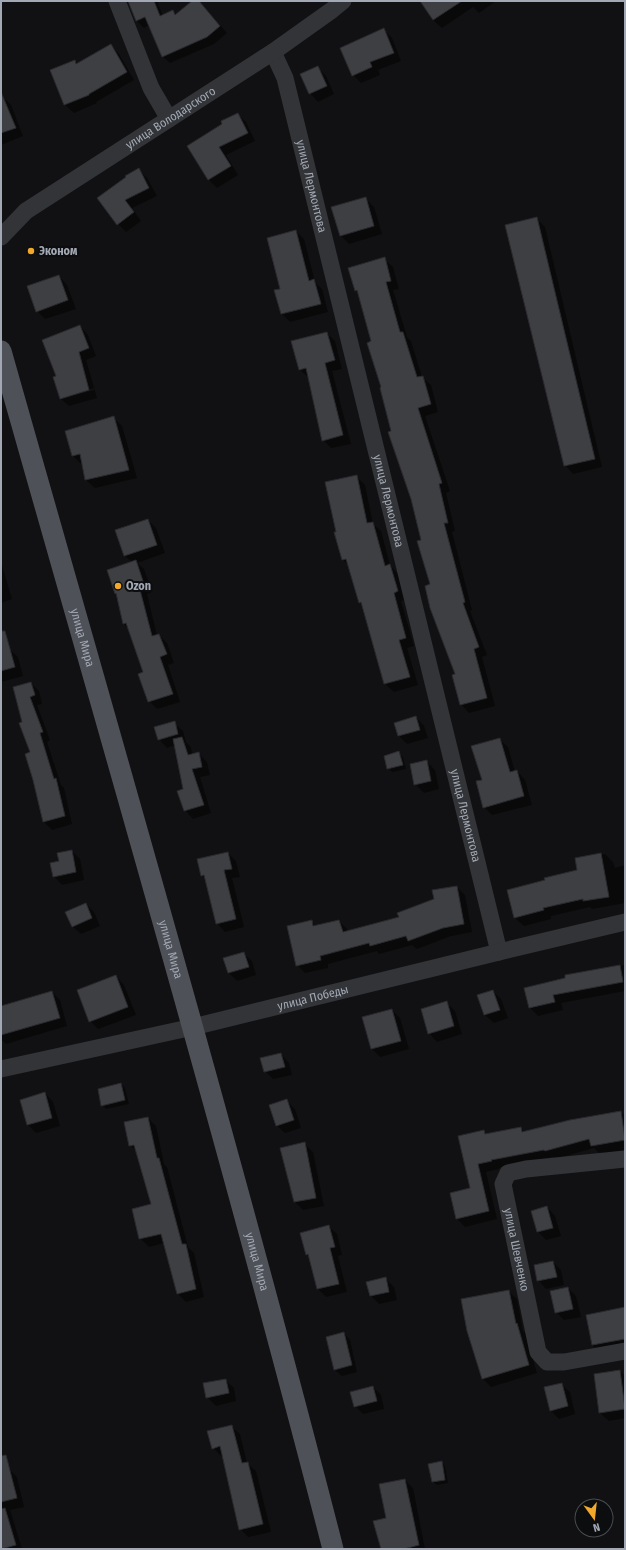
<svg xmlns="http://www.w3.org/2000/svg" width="626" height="1550" font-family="'Fira Sans Condensed',sans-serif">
<rect width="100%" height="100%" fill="#111113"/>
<!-- shadow -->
<g fill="#0007" fill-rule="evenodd">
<polygon points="129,1 157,1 163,16 173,12 177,15 194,1 198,1 227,33 214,44 170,63 162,56 149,25 144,28 137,21"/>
<polygon points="421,1 496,1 479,13 473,7 442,28 433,20"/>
<polygon points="384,30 392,38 401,61 378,70 380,75 361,83 353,75"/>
<polygon points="111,45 119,54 134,80 96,102 97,103 74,113 65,105 51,70 75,61 78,64"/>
<polygon points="318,68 326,76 334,94 318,102 310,93"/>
<polygon points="3,97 11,105 23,136 1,145 1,98"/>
<polygon points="238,114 246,122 255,141 226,155 238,175 217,188 208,179 224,125"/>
<polygon points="139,170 147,178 157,196 132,208 141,221 126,232 118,224 98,198"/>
<polygon points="366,199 374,207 382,234 349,244 341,236"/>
<polygon points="537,219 545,227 602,467 573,474 565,465"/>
<polygon points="296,231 304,239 315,282 322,289 328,312 290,322 282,314 276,291 281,289"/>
<polygon points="384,259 393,267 399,289 393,290 407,337 411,341 422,377 431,385 438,412 425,416 450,491 446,493 455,531 452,532 472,610 470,611 487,655 482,657 495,706 469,713 461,704 456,675 431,585 412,499 393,431 373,342 359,293 356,290"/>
<polygon points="59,276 67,285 76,309 45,319 37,311"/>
<path d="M80 326 88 335 96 356 86 360 97 398 69 406 60 398ZM94 388V390L64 398V396Z"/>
<polygon points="327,333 335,341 342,369 332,371 351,444 331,448 323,440 309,378 300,370 292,342"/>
<polygon points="114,418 122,426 137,478 95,488 86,480 83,464 81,464 73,456 66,431"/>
<polygon points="356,476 365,485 373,524 381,531 390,565 398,574 406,600 401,601 414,646 407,648 418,685 394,692 385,684 362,604 360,602 350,566 343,560 337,533"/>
<polygon points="148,520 156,528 165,553 137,563 144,569 152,592 147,594 157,636 159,635 167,643 174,663 168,665 180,702 157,709 149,701 145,673 129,629 124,624 117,595 115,593 132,562 125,556 117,531"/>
<polygon points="1,562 12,599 1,603"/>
<polygon points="9,649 18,657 23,676 1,682 1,651"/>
<polygon points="31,683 39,691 42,704 37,705 50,740 47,742 61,785 64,788 72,824 52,830 44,822 31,753 23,723"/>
<polygon points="416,717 424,726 428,738 407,744 399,736"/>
<polygon points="174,723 183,731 186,742 190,746 193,755 199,754 207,762 210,775 200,777 211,813 193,819 185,810 184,790 176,745 167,748 159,739"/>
<polygon points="499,739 508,747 515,772 517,771 525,780 532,805 492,815 484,807 483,780"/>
<polygon points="399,753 403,757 406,769 392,772 388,768"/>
<polygon points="426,761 435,770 439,789 424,793 415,784"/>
<polygon points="72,851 80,859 84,880 62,885 54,876 60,862"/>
<polygon points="228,853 236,861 240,877 232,878 244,927 225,932 217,923 207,880 202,875"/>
<polygon points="605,854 613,862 615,868 625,865 625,903 592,909 590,907 551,916 551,919 524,926 515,918 508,891 579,871 576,859"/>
<polygon points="457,887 465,895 472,932 451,936 417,949 412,945 379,954 377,951 328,964 328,968 305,973 297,965 311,921 316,926 339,921 347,929 348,932 400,918"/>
<polygon points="86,904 94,912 100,926 81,934 72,926"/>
<polygon points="243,953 252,961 256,975 237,981 229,973 225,959"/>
<polygon points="625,965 625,991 561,1003 563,1010 538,1016 530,1008 566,978 566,976"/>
<polygon points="116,976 124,985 136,1015 98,1029 90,1021"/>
<polygon points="493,991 501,999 508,1018 494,1023 485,1015 479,996"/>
<polygon points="52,992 60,1000 67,1026 6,1044 1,1039 1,1007"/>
<polygon points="447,1003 455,1011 462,1034 437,1042 429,1033"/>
<polygon points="392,1010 400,1018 409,1049 380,1057 372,1049"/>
<polygon points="281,1054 289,1063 292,1075 273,1079 265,1071"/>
<polygon points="121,1084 125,1088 129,1104 106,1109 102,1105"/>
<polygon points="45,1093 53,1102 60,1126 36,1133 28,1125"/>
<polygon points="287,1101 295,1109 301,1128 285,1133 276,1125"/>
<polygon points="621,1112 625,1116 625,1150 600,1154 594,1148 554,1159 553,1157 499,1168 499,1169 486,1172 497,1219 465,1227 457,1219 472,1189 484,1131 487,1135 520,1128 525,1132"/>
<polygon points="148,1118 156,1126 164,1164 167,1167 188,1247 194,1253 204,1297 186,1302 178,1294 164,1243 149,1247 140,1238 152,1205 138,1153 130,1145"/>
<polygon points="305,1144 313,1152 324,1206 303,1210 295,1202 282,1149"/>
<polygon points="547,1207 555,1216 561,1236 546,1240 538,1232"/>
<polygon points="328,1226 337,1234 342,1255 338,1256 347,1292 326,1297 318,1289 310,1258 307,1255"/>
<polygon points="553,1262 561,1270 564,1285 546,1289 538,1280"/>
<polygon points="385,1278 394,1287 397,1300 379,1304 371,1296"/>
<polygon points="568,1288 576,1296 581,1317 564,1320 556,1312"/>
<polygon points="508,1291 517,1299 523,1331 525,1333 537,1373 491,1387 483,1379 468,1331"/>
<polygon points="625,1308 625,1349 601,1353 592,1345"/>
<polygon points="344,1333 350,1340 357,1372 342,1376 335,1370 327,1337"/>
<polygon points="620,1371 625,1376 625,1418 609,1421 600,1413"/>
<polygon points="225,1380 234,1388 236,1401 216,1406 207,1397"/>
<polygon points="561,1384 570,1392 575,1414 559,1419 550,1410"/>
<polygon points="373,1387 381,1395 384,1409 363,1414 355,1406"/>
<polygon points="231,1426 240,1434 247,1463 256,1471 271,1532 248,1537 240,1529 223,1456 221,1456 213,1448"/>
<polygon points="441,1462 445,1466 448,1483 437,1485 433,1482"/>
<polygon points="1,1464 9,1469 17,1477 24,1507 10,1510 22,1549 1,1549"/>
<polygon points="405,1480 413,1488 425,1549 382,1549 387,1519"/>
</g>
<!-- building -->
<g fill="#3d3f43" stroke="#2b2b2f">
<polygon points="128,1 154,1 160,16 173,10 175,15 192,1 199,1 220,26 207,37 162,57 145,17 136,21"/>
<polygon points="420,1 462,1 433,20"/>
<polygon points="384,28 394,53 370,62 372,67 352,76 340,48"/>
<polygon points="111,44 127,72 89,94 89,95 64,105 50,70 75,60 76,64"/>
<polygon points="318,66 327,86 309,94 300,74"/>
<polygon points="1,92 16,128 1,133"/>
<polygon points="238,113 248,133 219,147 231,166 208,180 187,146 222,124 221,121"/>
<polygon points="139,168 149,188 125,200 134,212 117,225 97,198 126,177 125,176"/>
<polygon points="366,197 374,226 340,236 331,207"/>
<polygon points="537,217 595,459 564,466 505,225"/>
<polygon points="296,230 309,281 314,279 321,304 281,314 274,290 280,289 267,238"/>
<polygon points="385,257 391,281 386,282 400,332 403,332 417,377 423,376 431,404 418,408 442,483 439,484 448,523 444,523 465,602 463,603 479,647 474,649 487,698 460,705 452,675 455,674 430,608 425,586 430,584 417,541 421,540 411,499 388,432 391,431 380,388 381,387 367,343 371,341 357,290 355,291 348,268"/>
<polygon points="59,275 68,300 36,312 27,286"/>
<polygon points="80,325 89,348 79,352 89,390 60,399 53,377 56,376 42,340"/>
<polygon points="327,332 335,360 325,363 343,435 322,441 306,368 299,370 291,341"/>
<polygon points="114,416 129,470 85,480 80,454 72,456 65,431"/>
<polygon points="357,475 367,523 373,522 385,566 390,564 398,591 394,593 406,638 399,640 410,677 384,684 361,602 359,603 346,559 342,560 334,532 336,532 325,482"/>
<polygon points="148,519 157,545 124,556 115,530"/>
<polygon points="136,560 144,584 139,586 152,636 159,634 167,654 160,657 173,694 148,702 138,674 143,672 126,623 123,624 116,593 115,594 107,570"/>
<polygon points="1,631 5,631 15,667 1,671"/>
<polygon points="31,682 35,695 30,697 43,732 40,733 54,779 56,778 65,816 43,822 33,780 25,754 30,752 19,723 22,722 13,687"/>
<polygon points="416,716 420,730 398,736 394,723"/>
<polygon points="175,721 178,734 158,740 154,727"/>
<polygon points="182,737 188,755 199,752 202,767 192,769 204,805 184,811 177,791 183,789 173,739"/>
<polygon points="500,738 510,772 517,770 524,796 483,808 476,781 482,780 471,746"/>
<polygon points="399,751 403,765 387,769 384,756"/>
<polygon points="427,760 431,781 414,785 410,764"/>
<polygon points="72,850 76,872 53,877 50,863 59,861 57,853"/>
<polygon points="228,852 232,869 224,870 236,919 216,924 204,875 201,876 197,859"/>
<polygon points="601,853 609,897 583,901 583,899 543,908 544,910 514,918 507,890 545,880 544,878 577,870 575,858"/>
<polygon points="457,886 464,924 443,928 408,941 406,936 370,946 369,943 320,956 321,960 296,966 287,926 312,920 313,926 339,920 343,932 399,917 397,913 434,899 432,890"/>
<polygon points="86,903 92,918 72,927 65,912"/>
<polygon points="244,952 249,967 228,973 223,958"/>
<polygon points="620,965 623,982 553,995 555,1002 529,1008 524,988 565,978 565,975"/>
<polygon points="116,975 128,1007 89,1022 77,990"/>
<polygon points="493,990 500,1010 484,1015 477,995"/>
<polygon points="52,991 60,1018 1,1035 1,1006"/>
<polygon points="447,1001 454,1026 428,1034 421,1009"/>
<polygon points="392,1009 401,1041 371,1049 362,1017"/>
<polygon points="281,1053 285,1067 264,1072 260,1058"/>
<polygon points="121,1083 125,1100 101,1106 98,1089"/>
<polygon points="45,1092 52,1118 27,1125 20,1100"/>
<polygon points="287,1099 294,1120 276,1126 269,1105"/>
<polygon points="621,1111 625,1140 591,1146 589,1139 545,1151 544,1150 491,1160 492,1161 478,1164 489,1211 456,1219 450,1193 470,1188 458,1136 484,1130 485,1134 521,1127 522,1132 570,1120"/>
<polygon points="148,1117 157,1158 159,1158 182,1244 186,1244 196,1289 177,1294 161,1234 139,1239 132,1209 151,1204 134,1145 129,1146 124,1122"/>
<polygon points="305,1142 316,1198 294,1202 280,1148"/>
<polygon points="547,1206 553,1228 537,1232 531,1211"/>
<polygon points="329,1225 335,1247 330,1248 339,1284 317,1289 308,1254 306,1255 300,1233"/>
<polygon points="553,1261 557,1277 537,1281 534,1265"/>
<polygon points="386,1277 389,1292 370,1296 366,1282"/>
<polygon points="568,1287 573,1309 555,1313 550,1291"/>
<polygon points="509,1290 516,1324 517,1323 529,1365 482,1379 467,1331 461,1299"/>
<polygon points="625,1307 625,1339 592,1345 586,1315"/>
<polygon points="344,1332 352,1365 334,1370 326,1337"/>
<polygon points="620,1370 625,1409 599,1413 594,1374"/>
<polygon points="226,1379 229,1393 206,1398 203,1383"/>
<polygon points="562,1383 568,1406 550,1411 544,1387"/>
<polygon points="373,1386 377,1401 354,1407 350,1392"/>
<polygon points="232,1425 242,1463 248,1462 263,1524 239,1530 220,1446 212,1449 207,1431"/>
<polygon points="6,1455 17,1498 1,1502 1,1456"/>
<polygon points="442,1461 445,1480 432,1482 428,1464"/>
<polygon points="405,1479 419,1545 404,1549 381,1549 373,1521 386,1518 379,1484"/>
<polygon points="5,1508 16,1545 1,1549 1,1509"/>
</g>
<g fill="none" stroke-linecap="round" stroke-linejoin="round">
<!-- minor -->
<g stroke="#323438" stroke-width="17">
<polyline points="117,1 151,88 169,119"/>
<path id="s1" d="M273 52 285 78 499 952"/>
<path id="s2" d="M1 237 26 211 273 52 332 10 343 1"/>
<path id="s3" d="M1 1069 193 1027 499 952 625 922"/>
<path id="s4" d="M625 1159 526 1169 508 1173 503 1184 538 1352 547 1362H564L625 1351"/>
</g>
<!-- major -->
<path stroke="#4e5157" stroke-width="21" id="s5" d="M1 351C114 750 230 1148 333 1549"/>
</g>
<!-- markers -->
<g fill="#f2a82a" stroke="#0c0d0e" stroke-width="1.5">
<circle cx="31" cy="251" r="4"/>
<circle cx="118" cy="586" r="4"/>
</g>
<g text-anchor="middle" stroke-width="4" stroke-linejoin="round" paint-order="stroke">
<!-- street labels -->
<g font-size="12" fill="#a3a9b4" stroke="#0c0d0e">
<text dy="4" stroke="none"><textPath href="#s2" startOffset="208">улица Володарского</textPath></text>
<text dy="4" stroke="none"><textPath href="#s1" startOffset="140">улица Лермонтова</textPath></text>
<text dy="4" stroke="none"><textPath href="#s1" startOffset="464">улица Лермонтова</textPath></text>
<text dy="4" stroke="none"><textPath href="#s5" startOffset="298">улица Мира</textPath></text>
<text dy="4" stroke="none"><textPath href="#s1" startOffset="788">улица Лермонтова</textPath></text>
<text dy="4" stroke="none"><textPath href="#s5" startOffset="622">улица Мира</textPath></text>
<text dy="4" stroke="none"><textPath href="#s3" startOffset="320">улица Победы</textPath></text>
<text dy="4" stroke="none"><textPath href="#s4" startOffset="197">улица Шевченко</textPath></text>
<text dy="4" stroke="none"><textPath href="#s5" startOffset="946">улица Мира</textPath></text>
</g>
<!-- poi labels -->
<g font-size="12" font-weight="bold" fill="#a3a9b4" stroke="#0c0d0e" text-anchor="start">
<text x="39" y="255">Эконом</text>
<text x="126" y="590">Ozon</text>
</g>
</g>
<!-- border -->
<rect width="626" height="1550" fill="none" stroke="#a3a9b4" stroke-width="4"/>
<!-- north arrow -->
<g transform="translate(594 1518) rotate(165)"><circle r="19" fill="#0c0d0e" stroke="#484b50"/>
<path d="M0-3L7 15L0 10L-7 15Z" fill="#f2a82a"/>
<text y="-6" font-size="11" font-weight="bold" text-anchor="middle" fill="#a3a9b4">N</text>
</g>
</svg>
